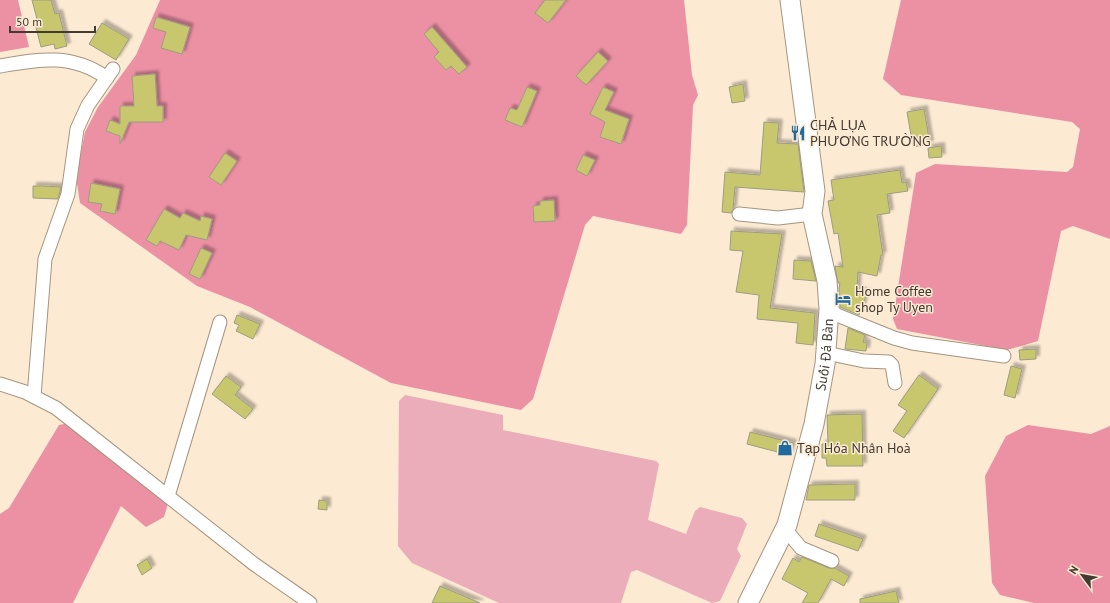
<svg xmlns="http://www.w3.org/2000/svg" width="1110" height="603" font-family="'PT Sans',sans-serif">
<defs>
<filter id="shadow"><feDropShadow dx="3.5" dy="-3.5" stdDeviation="1" flood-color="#0004"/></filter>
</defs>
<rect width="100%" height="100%" fill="#fcead3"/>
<!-- green -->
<polygon fill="#ebadb9" points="405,395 503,415 503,430 656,461 659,464 648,520 686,534 695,511 700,507 742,518 747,524 737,549 741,556 720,601 712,603 637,570 631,572 621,603 499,603 412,563 398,546 399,401"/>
<!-- forest -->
<g fill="#ec90a4">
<polygon points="0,0 18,0 29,47 0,52"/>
<polygon points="160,0 684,0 692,75 698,95 693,105 687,225 681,234 593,216 585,225 533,399 521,410 391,383 250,307 197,286 80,203 76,177 85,132 98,107 136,55"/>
<polygon points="901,0 1110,0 1110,239 1073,226 1061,231 1038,341 1007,350 897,329 893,319 916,173 935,164 1067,172 1073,167 1080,129 1072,122 901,95 883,79"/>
<polygon points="69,423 168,503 164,517 146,527 121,506 73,603 0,603 0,514 9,508 59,425"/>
<polygon points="1028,425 1091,434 1110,426 1110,603 1034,603 1000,595 992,583 985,476 1006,436"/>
</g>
<!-- building -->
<g fill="#c9c76d" stroke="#9c9d83" filter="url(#shadow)">
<polygon points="32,0 51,0 55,14 59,13 67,46 55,49 54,44 41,47 34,20 37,19"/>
<polygon points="545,0 566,0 548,23 535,13"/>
<polygon points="156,17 190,27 182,54 161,48 166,32 153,28"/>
<polygon points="102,23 129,39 116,60 89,44"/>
<polygon points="432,27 467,67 459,74 451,66 446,70 434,57 439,52 424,34"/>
<polygon points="598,52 608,61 586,85 576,76"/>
<polygon points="155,74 157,106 163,106 163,122 129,122 120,144 120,136 106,131 110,120 120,124 120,106 134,106 132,76"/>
<polygon points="743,84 745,101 732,103 729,87"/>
<polygon points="527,87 537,91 522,127 505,120 510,108 517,110"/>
<polygon points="603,87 614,92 605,110 629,119 621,144 600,137 605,122 590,114"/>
<polygon points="924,109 930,144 913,147 907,112"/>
<polygon points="764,122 779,123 777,143 798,144 804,192 735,187 733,209 731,213 722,212 725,172 760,175"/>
<polygon points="941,146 942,157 929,158 928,148"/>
<polygon points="225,153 237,161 221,185 209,177"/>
<polygon points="583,155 595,160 587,176 576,170"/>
<polygon points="900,170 902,183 906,182 908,191 887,194 890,213 877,215 883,255 881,255 877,276 858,272 857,289 867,293 859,315 840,307 839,288 840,283 838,283 835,266 843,267 838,233 834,234 828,201 834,200 831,180"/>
<polygon points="91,183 120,189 115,214 100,211 102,204 88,202"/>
<polygon points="33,186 42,186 61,187 58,199 33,198"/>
<polygon points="554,200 555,221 534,222 533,206 540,205 540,201"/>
<polygon points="164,209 180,218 183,213 200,221 201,216 212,219 207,240 186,235 179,250 160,241 157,246 146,240"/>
<polygon points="731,231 782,234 770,308 815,313 813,345 796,343 798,323 757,319 759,295 736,292 743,251 730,250"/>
<polygon points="201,248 212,253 200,279 189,274"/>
<polygon points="794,260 811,261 816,281 793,279"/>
<polygon points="237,315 260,324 253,339 236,331 239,325 234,323"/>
<polygon points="848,328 865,335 863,342 867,343 866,351 845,349"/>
<polygon points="1036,349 1036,359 1020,360 1019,350"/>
<polygon points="1011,366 1022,369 1015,398 1004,395"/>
<polygon points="919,375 938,389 904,438 893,431 907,411 898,405"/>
<polygon points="226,376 241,387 235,395 253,409 245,419 212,394"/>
<polygon points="862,414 863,466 827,466 826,458 822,458 822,444 828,443 827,415"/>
<polygon points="750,432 793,443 789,455 747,444"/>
<polygon points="855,484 855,500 806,500 809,485"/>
<polygon points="319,500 327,501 327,510 318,509"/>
<polygon points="819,524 863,539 858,551 815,536"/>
<polygon points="802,557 829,568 835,568 849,576 844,586 831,579 818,603 802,603 808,593 782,579 793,558 799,562"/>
<polygon points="147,559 152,568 142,575 137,565"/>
<polygon points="440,586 480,603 432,603"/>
<polygon points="896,591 899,603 860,603 860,599"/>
</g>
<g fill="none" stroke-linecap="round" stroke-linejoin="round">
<defs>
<g id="street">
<path d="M0 66C40 59 72 53 107 78"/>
<polyline points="739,214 778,218 812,214"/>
<polyline points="829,309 837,315 894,338 912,343 1004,356"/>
<polyline points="826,353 864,361 889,362 892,365 895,383"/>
<polyline points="0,384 25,392 56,408 254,564 310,603"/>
<polyline points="34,396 45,259 68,194 77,129 88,105 113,69"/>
<polyline points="168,496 220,322"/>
<polyline points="785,529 801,548 832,561"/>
</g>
<g id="secondary">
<path id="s1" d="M748 603 787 525 814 424 825 364 829 309 827 281 812 214 815 191 790 0"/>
</g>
</defs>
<!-- street casing -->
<use href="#street" stroke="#a5947f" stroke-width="15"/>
<!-- secondary casing -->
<use href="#secondary" stroke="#a5947f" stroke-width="21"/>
<!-- street -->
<use href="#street" stroke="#fff" stroke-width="13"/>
<!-- secondary -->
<use href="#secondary" stroke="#fff" stroke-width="19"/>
</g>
<!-- icons -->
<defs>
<symbol id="restaurant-bare" viewBox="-9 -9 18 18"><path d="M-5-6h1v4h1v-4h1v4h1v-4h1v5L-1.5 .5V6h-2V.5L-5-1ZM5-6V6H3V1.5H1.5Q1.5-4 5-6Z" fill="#216a9d" stroke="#fcead3" stroke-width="2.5" paint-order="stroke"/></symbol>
<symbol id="hotel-bare" viewBox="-9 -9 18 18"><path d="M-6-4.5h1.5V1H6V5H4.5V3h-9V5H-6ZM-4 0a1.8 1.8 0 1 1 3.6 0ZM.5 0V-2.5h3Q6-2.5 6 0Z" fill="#216a9d" stroke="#fcead3" stroke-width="2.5" paint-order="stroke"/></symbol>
<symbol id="shop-bare" viewBox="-9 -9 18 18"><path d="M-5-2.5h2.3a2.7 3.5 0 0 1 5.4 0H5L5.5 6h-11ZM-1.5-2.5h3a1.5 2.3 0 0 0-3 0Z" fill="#216a9d" stroke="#fcead3" stroke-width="2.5" paint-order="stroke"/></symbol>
</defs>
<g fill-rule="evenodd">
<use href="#restaurant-bare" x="787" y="122" width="22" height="22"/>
<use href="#hotel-bare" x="832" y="288" width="22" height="22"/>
<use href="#shop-bare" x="774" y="437" width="22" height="22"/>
</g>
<g text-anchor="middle" stroke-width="3" stroke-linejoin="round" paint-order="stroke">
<!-- poi labels -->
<g font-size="14" fill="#423b32" stroke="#fcead3" text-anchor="start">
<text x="810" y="130">CHẢ LỤA<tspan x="810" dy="16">PHƯƠNG TRƯỜNG</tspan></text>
<text x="855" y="296">Home Coffee<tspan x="855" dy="16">shop Ty Uyen</tspan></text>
<text x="797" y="453">Tạp Hóa Nhân Hoà</text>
</g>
<!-- street labels -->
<g font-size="14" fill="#423b32" stroke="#fcead3">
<text dy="5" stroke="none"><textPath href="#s1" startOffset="262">Suối Đá Bàn</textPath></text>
</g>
</g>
<!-- north arrow -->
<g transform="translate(1082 575) rotate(302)" stroke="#fcead3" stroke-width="3" paint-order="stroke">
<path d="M0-3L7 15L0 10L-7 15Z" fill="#423b32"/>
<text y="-6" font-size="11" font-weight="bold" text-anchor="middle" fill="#423b32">N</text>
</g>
<!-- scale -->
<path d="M10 26v6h85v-6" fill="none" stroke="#423b32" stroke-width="2"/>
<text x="16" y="26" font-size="12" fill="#423b32" stroke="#fcead3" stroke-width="3" paint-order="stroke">50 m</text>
</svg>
